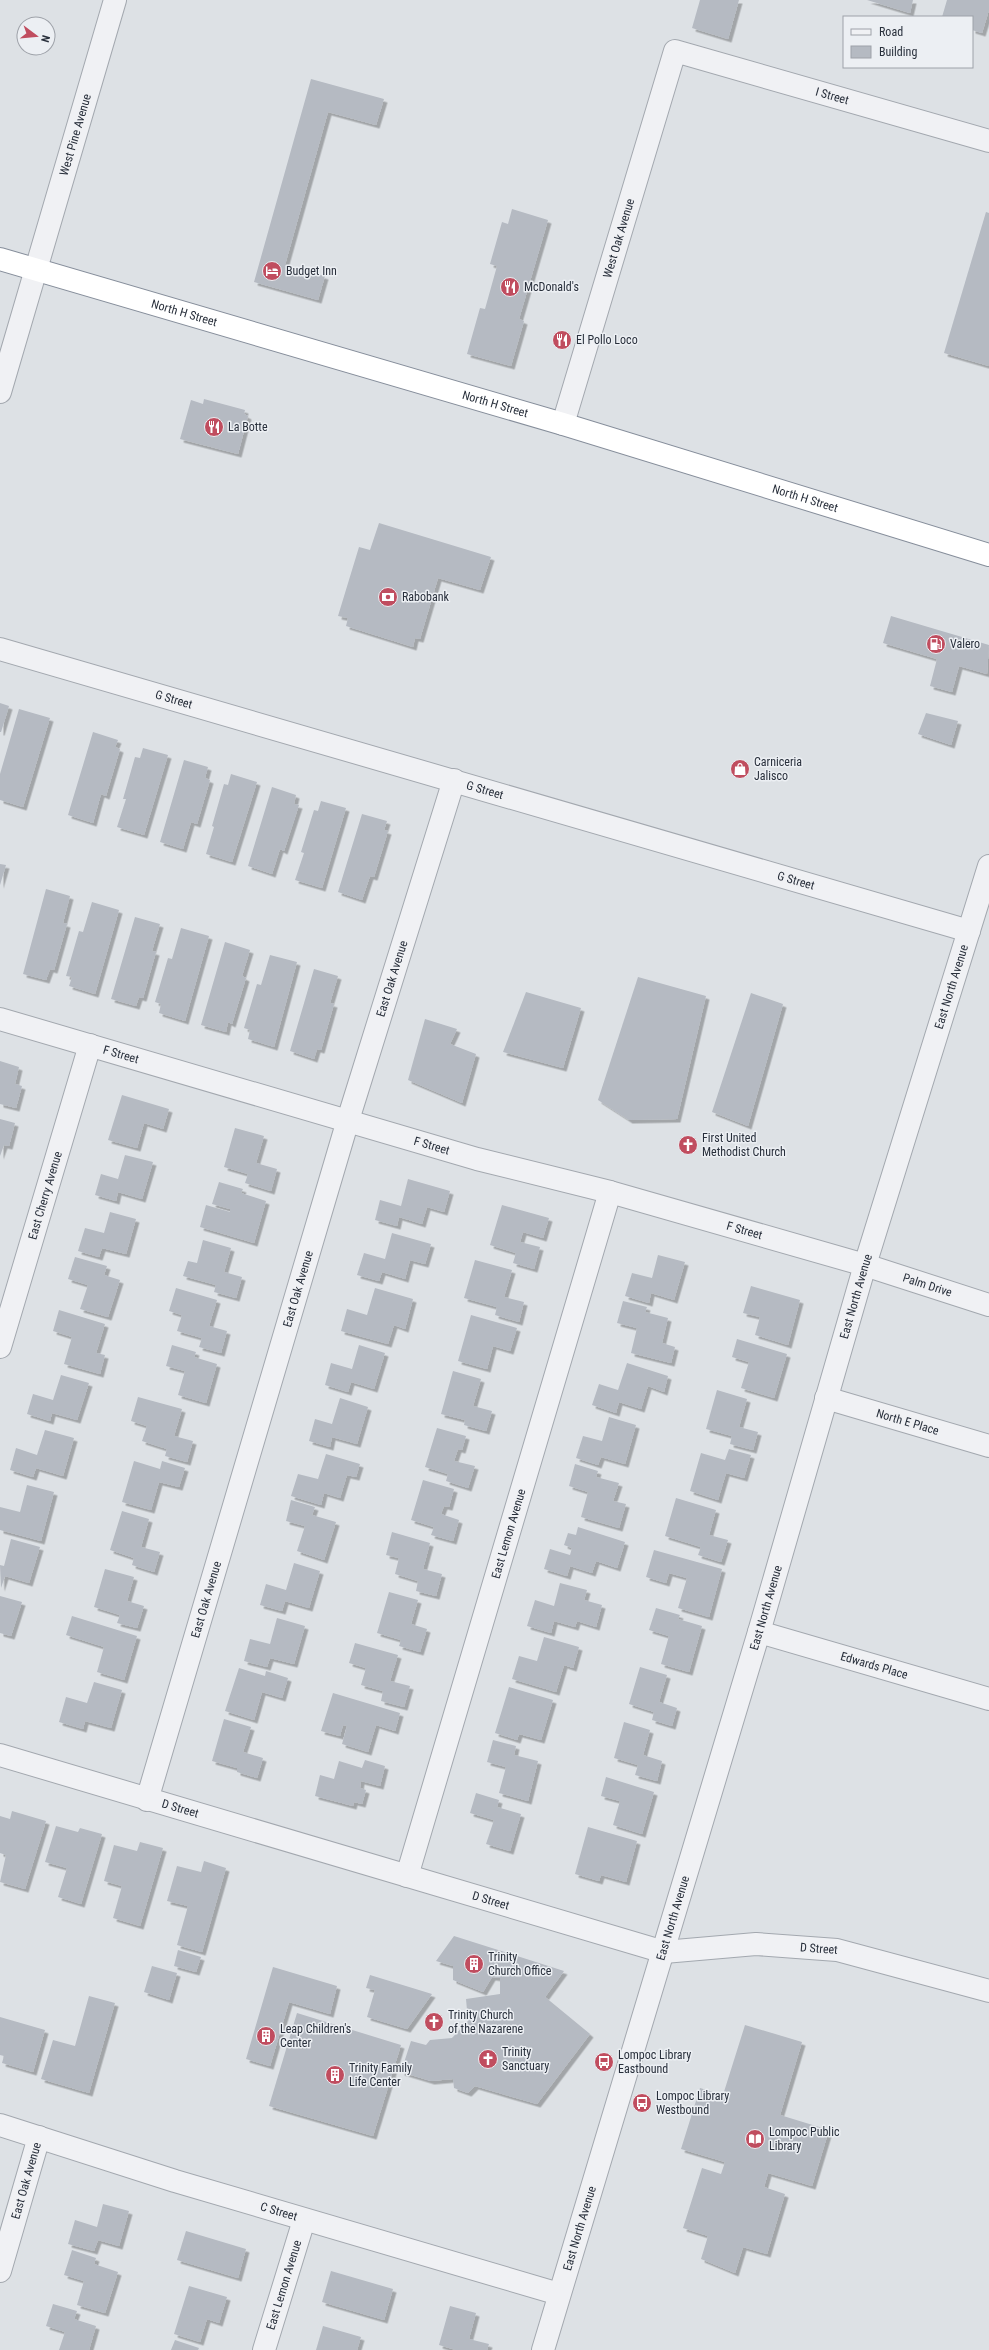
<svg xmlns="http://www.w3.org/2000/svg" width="989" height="2350" font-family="'Roboto Condensed',sans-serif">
<defs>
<filter id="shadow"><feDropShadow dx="3.5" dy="3.5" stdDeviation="0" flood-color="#0004"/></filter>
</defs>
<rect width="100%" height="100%" fill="#dde1e5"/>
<!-- building -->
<g fill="#b5bac2" filter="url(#shadow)">
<polygon points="700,0 739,0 728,39 692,28"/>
<polygon points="867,0 913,0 910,13"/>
<polygon points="947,0 989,0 989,10 982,33 972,30 972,17 942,17"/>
<polygon points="311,79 384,99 376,125 328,112 285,265 325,276 318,300 254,282"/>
<polygon points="512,209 548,220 519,319 524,321 511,366 467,354 480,308 485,309 497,266 490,264 502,222 508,224"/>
<polygon points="986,212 989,213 989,366 944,353"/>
<polygon points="204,399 245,410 244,414 248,416 238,454 180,439 191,400 203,404"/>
<polygon points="379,523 491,557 480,590 438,578 420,639 415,638 413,647 346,626 348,618 338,616 359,547 370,550"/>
<polygon points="891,616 989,645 987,674 959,666 952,692 930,686 937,659 883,643"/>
<polygon points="0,703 9,706 1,732 0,732"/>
<polygon points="19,709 50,718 23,807 0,800 0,774"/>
<polygon points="926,713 958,721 951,745 918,734"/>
<polygon points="93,732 118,740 115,747 120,749 106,796 101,794 93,823 68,815"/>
<polygon points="143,748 168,755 144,835 117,827 126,799 123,799 135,757 140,758"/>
<polygon points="184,760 208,767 205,778 210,780 197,824 191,822 183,849 160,842"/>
<polygon points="231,774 257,782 232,862 206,854 214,827 212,826 224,784 228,785"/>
<polygon points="272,787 296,795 294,804 299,805 284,851 280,849 272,874 248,866"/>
<polygon points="321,801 346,808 322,888 295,880 304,853 301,852 314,810 318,811"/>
<polygon points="362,814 387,821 384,830 388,831 374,877 370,876 362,900 338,892"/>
<polygon points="0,864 6,865 0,885"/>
<polygon points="46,889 70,896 63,923 67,924 54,970 50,969 46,980 23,974"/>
<polygon points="92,902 119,910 95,994 69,986 72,977 66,976 79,931 83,932"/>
<polygon points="135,917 160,924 152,951 156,952 143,998 139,997 136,1006 111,999"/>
<polygon points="181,928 209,936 185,1021 159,1013 161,1004 155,1002 168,958 172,959"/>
<polygon points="225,942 250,950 242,976 246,978 232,1024 228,1022 226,1032 201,1025"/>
<polygon points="270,955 297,962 274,1047 248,1039 250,1030 244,1028 257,984 261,985"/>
<polygon points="314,969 338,976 330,1003 334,1004 321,1050 317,1049 314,1059 290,1051"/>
<polygon points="638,977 706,996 677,1119 629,1120 598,1100"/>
<polygon points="526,992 581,1008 563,1068 503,1052"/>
<polygon points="751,993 783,1004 748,1126 712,1112"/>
<polygon points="425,1019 457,1029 450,1044 476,1054 462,1103 408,1080"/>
<polygon points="0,1061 19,1067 15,1084 22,1086 16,1108 0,1104"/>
<polygon points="122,1095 169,1109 163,1129 144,1123 137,1148 108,1140"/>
<polygon points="0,1119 15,1123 9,1146 4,1145 0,1156"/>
<polygon points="235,1128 264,1136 256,1163 277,1169 271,1191 245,1183 248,1174 224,1167"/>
<polygon points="125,1155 153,1162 142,1199 118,1192 116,1201 95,1195 101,1174 118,1179"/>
<polygon points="408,1179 450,1191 444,1212 427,1207 422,1224 399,1217 397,1226 375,1220 380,1200 401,1206"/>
<polygon points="219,1182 243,1189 241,1193 266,1201 254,1243 200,1227 206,1205 230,1212 230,1209 212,1204"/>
<polygon points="502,1205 549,1218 543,1238 523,1232 520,1242 540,1247 534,1269 513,1263 516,1253 490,1245"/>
<polygon points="110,1212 136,1219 126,1254 102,1248 99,1257 78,1251 85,1228 104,1233"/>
<polygon points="392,1233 431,1244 425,1264 410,1260 405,1279 382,1272 379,1281 357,1275 364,1253 385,1259"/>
<polygon points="203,1240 231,1248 224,1272 242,1277 236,1298 214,1292 216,1285 183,1276 188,1261 197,1263"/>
<polygon points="658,1255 685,1262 674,1300 651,1293 649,1303 625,1296 632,1273 652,1278"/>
<polygon points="75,1257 107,1266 104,1275 120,1280 108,1317 80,1309 88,1285 68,1279"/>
<polygon points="475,1260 512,1270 504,1297 524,1302 519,1322 495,1315 497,1307 464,1298"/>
<polygon points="751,1286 800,1300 788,1345 755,1335 760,1317 743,1313"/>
<polygon points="176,1288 217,1300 209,1326 227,1331 221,1353 199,1347 202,1338 177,1331 182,1315 169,1311"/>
<polygon points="375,1288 413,1299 405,1329 394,1325 388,1344 341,1331 347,1309 367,1315"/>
<polygon points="623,1301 647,1307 645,1312 668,1318 662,1343 675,1347 671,1363 631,1353 637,1328 617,1323"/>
<polygon points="59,1310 105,1324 96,1353 105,1355 100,1374 64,1364 72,1337 53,1331"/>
<polygon points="471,1315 517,1328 510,1351 493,1346 487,1369 458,1361"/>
<polygon points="737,1339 787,1354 774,1398 741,1388 749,1362 732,1357"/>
<polygon points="172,1345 196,1352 194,1357 217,1364 206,1403 178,1395 185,1371 166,1366"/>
<polygon points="359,1345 385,1353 374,1389 351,1382 348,1392 325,1385 331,1363 352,1369"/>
<polygon points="627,1363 668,1376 664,1392 648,1386 641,1409 619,1402 616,1413 592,1405 599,1384 618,1390"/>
<polygon points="453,1371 481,1379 473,1406 492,1411 486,1431 464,1425 465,1420 441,1414"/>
<polygon points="61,1375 89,1383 77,1420 52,1413 50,1421 27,1414 33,1394 53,1400"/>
<polygon points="717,1390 747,1399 739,1427 758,1432 753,1450 730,1444 732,1436 706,1429"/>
<polygon points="138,1397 182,1409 174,1436 193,1441 187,1462 165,1456 167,1449 142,1441 147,1426 131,1421"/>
<polygon points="340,1398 368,1407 357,1444 332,1437 330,1447 309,1441 315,1419 332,1424"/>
<polygon points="609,1417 636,1425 625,1464 601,1457 598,1465 576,1458 583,1436 602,1441"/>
<polygon points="437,1428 466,1436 462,1450 458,1449 454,1461 475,1466 468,1488 446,1481 448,1474 425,1467"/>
<polygon points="45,1430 74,1438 63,1476 36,1468 33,1477 10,1470 16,1448 37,1455"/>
<polygon points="729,1449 751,1455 744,1478 726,1473 718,1500 690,1491 701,1453 725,1460"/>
<polygon points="326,1454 360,1464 356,1477 347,1475 340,1498 324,1493 321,1505 291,1496 298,1474 318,1479"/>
<polygon points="134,1461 160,1469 162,1461 185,1468 179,1487 159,1482 151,1510 122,1502"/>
<polygon points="575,1464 598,1471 596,1477 619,1483 613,1501 626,1504 619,1528 581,1517 588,1492 569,1486"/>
<polygon points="423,1480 454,1489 449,1507 444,1506 441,1514 459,1520 453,1541 431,1535 434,1527 411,1520"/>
<polygon points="27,1485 54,1492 41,1541 0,1530 0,1507 20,1512"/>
<polygon points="676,1498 716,1510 709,1535 728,1540 721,1562 698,1555 701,1547 665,1536"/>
<polygon points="291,1500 315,1507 312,1515 336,1522 324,1560 297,1551 305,1526 286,1521"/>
<polygon points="122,1511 149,1519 141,1547 160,1552 154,1572 132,1565 134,1558 110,1550"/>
<polygon points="578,1527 625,1542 617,1568 596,1561 592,1573 570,1566 567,1576 544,1569 550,1549 570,1555 572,1548 564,1545 568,1533 576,1535"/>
<polygon points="392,1532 430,1543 423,1569 442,1574 436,1596 416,1591 418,1581 395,1574 399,1558 386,1555"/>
<polygon points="11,1539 40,1547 29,1583 5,1576 1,1588 0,1565 4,1566"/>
<polygon points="654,1550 722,1569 709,1617 678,1608 687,1578 669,1573 666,1583 646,1577"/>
<polygon points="294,1563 320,1571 309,1608 285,1601 282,1611 260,1605 266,1584 286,1590"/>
<polygon points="105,1569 134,1577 127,1601 144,1606 137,1628 117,1623 120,1615 94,1607"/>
<polygon points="560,1583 587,1590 584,1600 602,1605 596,1627 577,1621 575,1627 554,1621 551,1633 527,1626 535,1600 554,1606"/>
<polygon points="389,1592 418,1600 411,1624 427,1629 420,1652 399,1646 401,1640 377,1633"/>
<polygon points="0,1596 22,1602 11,1636 0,1633"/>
<polygon points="656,1608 680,1615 678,1619 702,1626 689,1672 661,1664 669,1636 649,1630"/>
<polygon points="72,1616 137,1636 124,1680 97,1672 104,1647 66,1635"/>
<polygon points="277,1618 305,1626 294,1664 270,1658 267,1667 244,1661 250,1639 270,1644"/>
<polygon points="544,1637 579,1647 573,1668 564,1665 556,1692 512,1679 519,1656 537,1661"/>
<polygon points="355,1643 398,1655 390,1681 410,1686 404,1707 381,1701 383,1691 361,1685 366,1668 349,1663"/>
<polygon points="640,1667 667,1675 659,1702 677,1708 672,1726 652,1720 654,1712 629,1704"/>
<polygon points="239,1668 265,1676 266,1671 288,1678 282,1698 262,1692 254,1720 225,1711"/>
<polygon points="94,1682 122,1690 111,1728 85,1721 83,1729 59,1722 66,1697 87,1703"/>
<polygon points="509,1687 553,1700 541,1740 519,1734 517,1740 495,1733"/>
<polygon points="333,1693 400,1713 395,1731 376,1725 368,1752 342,1744 347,1726 343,1725 340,1736 321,1731"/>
<polygon points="224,1719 251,1727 243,1752 263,1758 257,1778 237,1772 237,1768 212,1761"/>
<polygon points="624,1722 650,1730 643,1755 662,1761 657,1781 635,1775 638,1765 614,1758"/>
<polygon points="493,1740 516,1746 514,1755 538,1761 528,1801 499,1793 506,1767 487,1762"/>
<polygon points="365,1760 385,1766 380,1786 361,1781 360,1788 366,1790 362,1804 354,1802 353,1806 315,1796 320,1775 334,1779 339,1761 362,1768"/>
<polygon points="606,1777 654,1792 642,1834 613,1825 620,1801 601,1796"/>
<polygon points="476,1793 499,1800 497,1807 521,1814 510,1851 486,1844 494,1820 470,1813"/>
<polygon points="12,1811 46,1821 25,1889 0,1882 6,1855 0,1853 0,1816 10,1819"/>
<polygon points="56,1826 78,1832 80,1828 102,1834 81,1904 58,1897 67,1868 45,1862"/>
<polygon points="588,1827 637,1841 626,1882 601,1875 599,1881 575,1874"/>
<polygon points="140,1842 163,1848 140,1926 113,1918 122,1886 104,1881 114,1845 137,1851"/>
<polygon points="204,1861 226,1868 202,1952 177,1945 188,1906 167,1901 177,1866 201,1872"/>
<polygon points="454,1936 564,1971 545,1997 590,2034 537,2104 475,2086 468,2093 454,2088 453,2079 431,2081 401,2072 411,2041 426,2045 430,2040 452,2038 468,2021 466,1999 500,1994 500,1978 492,1977 483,1992 453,1980 453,1966 436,1961"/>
<polygon points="178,1950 201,1957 196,1972 174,1966"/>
<polygon points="152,1966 177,1973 169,2000 144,1992"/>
<polygon points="273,1967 337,1986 330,2014 289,2002 270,2066 246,2059"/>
<polygon points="370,1975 432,1994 407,2029 367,2017 375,1990 366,1988"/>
<polygon points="89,1996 115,2003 89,2093 41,2079 53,2040 75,2046"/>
<polygon points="297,2013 401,2045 373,2136 269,2106"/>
<polygon points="0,2017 45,2030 33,2072 2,2063 4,2056 0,2055"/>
<polygon points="745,2025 802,2042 780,2115 829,2130 812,2186 768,2173 764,2187 785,2194 767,2254 743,2247 735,2273 701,2259 708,2236 683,2228 702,2168 721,2174 725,2162 681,2149 700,2088 723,2095"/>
<polygon points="103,2204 129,2211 119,2246 98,2240 94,2251 68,2244 75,2220 97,2227"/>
<polygon points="186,2231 246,2249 238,2278 177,2260"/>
<polygon points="72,2250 96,2258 94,2264 118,2272 105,2313 77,2305 84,2281 64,2275"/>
<polygon points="331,2271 393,2289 384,2320 322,2302"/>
<polygon points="189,2286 227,2297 219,2323 207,2319 200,2342 174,2334"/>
<polygon points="53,2304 77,2311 74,2319 96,2326 89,2350 59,2350 65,2332 46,2326"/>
<polygon points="450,2306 476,2313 469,2339 489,2344 487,2350 456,2350 439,2345"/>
<polygon points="323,2326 361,2337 357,2350 316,2350"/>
<polygon points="175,2340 199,2348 198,2350 171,2350"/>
</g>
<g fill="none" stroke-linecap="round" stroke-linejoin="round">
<defs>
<g id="minor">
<path id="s1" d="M0 392 115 0"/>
<path id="s2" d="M563 424 675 51 989 141"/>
<path id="s3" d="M0 649 969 931"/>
<path id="s4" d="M0 1019 477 1159 610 1192 865 1265 989 1305"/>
<path id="s5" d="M0 1347 90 1045"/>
<path id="s6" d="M826 1398 989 1446"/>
<path id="s7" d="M759 1632 989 1699"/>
<path id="s8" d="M0 1755 664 1952 756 1944 837 1950 989 1991"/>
<path id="s9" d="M147 1800 348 1120 454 780"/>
<path id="s10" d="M407 1876 610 1192"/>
<path id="s11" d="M0 2125 175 2181 559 2294"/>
<path id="s12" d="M0 2271 39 2137"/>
<path id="s13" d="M264 2350 304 2220"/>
<path id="s14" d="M543 2350 759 1632 865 1265 989 866"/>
</g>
<g id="highway">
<path id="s15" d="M0 259 563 424 989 555"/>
</g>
</defs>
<!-- minor casing -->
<use href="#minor" stroke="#a3a8af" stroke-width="24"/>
<!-- highway casing -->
<use href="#highway" stroke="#868e9b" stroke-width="24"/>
<!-- minor -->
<use href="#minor" stroke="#f0f1f4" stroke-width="22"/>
<!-- highway -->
<use href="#highway" stroke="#fff" stroke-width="22"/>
</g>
<!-- icons -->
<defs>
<symbol id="hotel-disc" viewBox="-11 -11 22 22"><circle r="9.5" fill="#c04d5f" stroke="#eceff3"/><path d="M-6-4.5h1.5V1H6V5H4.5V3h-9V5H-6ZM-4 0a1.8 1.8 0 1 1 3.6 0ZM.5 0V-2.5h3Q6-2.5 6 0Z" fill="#fff"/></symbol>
<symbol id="restaurant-disc" viewBox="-11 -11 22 22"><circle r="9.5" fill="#c04d5f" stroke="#eceff3"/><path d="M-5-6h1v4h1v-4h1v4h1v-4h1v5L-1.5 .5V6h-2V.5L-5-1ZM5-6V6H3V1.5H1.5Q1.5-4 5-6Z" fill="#fff"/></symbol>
<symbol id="bank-disc" viewBox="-11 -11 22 22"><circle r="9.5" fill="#c04d5f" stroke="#eceff3"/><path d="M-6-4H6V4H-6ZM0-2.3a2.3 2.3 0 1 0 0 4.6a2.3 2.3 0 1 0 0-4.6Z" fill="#fff"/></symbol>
<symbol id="fuel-disc" viewBox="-11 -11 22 22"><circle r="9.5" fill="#c04d5f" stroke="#eceff3"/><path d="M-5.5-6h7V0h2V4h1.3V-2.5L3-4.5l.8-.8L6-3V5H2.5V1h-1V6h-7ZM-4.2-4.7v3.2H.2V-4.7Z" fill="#fff"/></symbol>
<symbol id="shop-disc" viewBox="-11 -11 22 22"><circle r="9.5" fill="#c04d5f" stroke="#eceff3"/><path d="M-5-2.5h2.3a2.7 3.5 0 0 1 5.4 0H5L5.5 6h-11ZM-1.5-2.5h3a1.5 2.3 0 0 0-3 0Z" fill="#fff"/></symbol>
<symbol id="church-disc" viewBox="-11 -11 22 22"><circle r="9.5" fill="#c04d5f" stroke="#eceff3"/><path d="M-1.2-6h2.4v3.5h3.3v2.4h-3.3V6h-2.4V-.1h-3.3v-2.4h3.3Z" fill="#fff"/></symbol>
<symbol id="building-disc" viewBox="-11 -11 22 22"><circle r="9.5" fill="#c04d5f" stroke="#eceff3"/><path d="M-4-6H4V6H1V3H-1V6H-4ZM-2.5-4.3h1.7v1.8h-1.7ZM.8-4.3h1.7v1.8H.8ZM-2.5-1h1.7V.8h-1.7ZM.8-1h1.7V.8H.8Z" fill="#fff"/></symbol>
<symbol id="bus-disc" viewBox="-11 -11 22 22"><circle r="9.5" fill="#c04d5f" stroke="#eceff3"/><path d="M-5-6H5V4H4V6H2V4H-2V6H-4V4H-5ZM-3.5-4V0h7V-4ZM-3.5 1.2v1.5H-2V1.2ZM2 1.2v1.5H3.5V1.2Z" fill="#fff"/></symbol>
<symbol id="library-disc" viewBox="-11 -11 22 22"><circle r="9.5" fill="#c04d5f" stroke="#eceff3"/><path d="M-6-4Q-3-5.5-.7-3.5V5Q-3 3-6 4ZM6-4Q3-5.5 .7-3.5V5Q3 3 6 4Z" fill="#fff"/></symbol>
</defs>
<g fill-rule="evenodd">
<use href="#hotel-disc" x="261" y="260" width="22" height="22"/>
<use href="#restaurant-disc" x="499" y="276" width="22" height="22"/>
<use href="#restaurant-disc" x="551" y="329" width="22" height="22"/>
<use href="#restaurant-disc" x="203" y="416" width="22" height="22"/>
<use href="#bank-disc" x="377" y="586" width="22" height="22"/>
<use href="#fuel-disc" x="925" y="633" width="22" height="22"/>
<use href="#shop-disc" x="729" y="758" width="22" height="22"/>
<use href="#church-disc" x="677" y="1134" width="22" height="22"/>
<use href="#building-disc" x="463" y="1953" width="22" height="22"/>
<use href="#church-disc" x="423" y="2011" width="22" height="22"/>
<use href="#building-disc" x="255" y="2025" width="22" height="22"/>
<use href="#church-disc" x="477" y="2048" width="22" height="22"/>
<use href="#bus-disc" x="593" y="2051" width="22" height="22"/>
<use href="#building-disc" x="324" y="2064" width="22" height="22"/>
<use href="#bus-disc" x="631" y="2092" width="22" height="22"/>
<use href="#library-disc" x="744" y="2128" width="22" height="22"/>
</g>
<g text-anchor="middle" stroke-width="3" stroke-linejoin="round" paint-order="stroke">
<!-- street labels -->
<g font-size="12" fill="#282f3b" stroke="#eceff3">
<text dy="4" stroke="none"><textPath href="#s2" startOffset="553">I Street</textPath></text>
<text dy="4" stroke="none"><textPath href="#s1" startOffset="268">West Pine Avenue</textPath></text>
<text dy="4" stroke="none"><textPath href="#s2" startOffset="194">West Oak Avenue</textPath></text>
<text dy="4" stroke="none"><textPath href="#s15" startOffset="192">North H Street</textPath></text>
<text dy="4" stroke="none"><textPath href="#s15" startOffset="516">North H Street</textPath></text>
<text dy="4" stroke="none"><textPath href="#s15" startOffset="840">North H Street</textPath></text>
<text dy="4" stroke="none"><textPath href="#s3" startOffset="181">G Street</textPath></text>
<text dy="4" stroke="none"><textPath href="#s3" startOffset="505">G Street</textPath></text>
<text dy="4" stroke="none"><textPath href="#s3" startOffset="829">G Street</textPath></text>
<text dy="4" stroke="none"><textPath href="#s9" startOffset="857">East Oak Avenue</textPath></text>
<text dy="4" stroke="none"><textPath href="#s14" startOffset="1423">East North Avenue</textPath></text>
<text dy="4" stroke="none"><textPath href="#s4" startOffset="126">F Street</textPath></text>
<text dy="4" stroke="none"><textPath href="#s4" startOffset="450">F Street</textPath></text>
<text dy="4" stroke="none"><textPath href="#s5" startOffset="158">East Cherry Avenue</textPath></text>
<text dy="4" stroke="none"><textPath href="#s4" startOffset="774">F Street</textPath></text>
<text dy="4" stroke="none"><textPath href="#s4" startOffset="965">Palm Drive</textPath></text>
<text dy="4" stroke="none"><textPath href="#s9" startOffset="533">East Oak Avenue</textPath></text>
<text dy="4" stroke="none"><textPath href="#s14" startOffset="1099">East North Avenue</textPath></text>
<text dy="4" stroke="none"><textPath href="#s6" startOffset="85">North E Place</textPath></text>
<text dy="4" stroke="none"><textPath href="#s10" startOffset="357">East Lemon Avenue</textPath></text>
<text dy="4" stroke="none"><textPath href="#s9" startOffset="209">East Oak Avenue</textPath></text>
<text dy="4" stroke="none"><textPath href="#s14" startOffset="775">East North Avenue</textPath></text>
<text dy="4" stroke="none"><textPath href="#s7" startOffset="120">Edwards Place</textPath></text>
<text dy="4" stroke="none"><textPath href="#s8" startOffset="188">D Street</textPath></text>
<text dy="4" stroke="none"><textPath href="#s8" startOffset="512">D Street</textPath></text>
<text dy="4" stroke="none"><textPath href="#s14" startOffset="451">East North Avenue</textPath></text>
<text dy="4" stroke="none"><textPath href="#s8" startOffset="848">D Street</textPath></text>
<text dy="4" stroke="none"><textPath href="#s12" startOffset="94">East Oak Avenue</textPath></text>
<text dy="4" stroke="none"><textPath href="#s11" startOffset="292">C Street</textPath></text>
<text dy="4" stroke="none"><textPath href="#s14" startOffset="127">East North Avenue</textPath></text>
<text dy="4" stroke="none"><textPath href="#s13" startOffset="68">East Lemon Avenue</textPath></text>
</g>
<!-- poi labels -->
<g font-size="12" fill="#282f3b" stroke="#eceff3" text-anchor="start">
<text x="286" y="275">Budget Inn</text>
<text x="524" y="291">McDonald's</text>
<text x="576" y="344">El Pollo Loco</text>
<text x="228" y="431">La Botte</text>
<text x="402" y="601">Rabobank</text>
<text x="950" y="648">Valero</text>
<text x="754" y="766">Carniceria<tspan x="754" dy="14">Jalisco</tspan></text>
<text x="702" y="1142">First United<tspan x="702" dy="14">Methodist Church</tspan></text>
<text x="488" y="1961">Trinity<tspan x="488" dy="14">Church Office</tspan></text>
<text x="448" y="2019">Trinity Church<tspan x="448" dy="14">of the Nazarene</tspan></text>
<text x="280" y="2033">Leap Children's<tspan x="280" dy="14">Center</tspan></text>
<text x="502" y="2056">Trinity<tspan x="502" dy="14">Sanctuary</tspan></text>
<text x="618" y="2059">Lompoc Library<tspan x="618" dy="14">Eastbound</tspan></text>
<text x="349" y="2072">Trinity Family<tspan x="349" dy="14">Life Center</tspan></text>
<text x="656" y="2100">Lompoc Library<tspan x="656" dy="14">Westbound</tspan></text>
<text x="769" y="2136">Lompoc Public<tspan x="769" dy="14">Library</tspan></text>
</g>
</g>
<!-- legend -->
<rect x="843" y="16" width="130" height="52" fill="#eceff3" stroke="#9ea2a9"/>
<rect x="851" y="29" width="20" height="6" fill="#f0f1f4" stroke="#9ea2a9"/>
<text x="879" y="36" font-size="12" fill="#282f3b">Road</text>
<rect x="851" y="46" width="20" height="12" fill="#b5bac2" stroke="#9ea2a9"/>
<text x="879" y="56" font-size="12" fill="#282f3b">Building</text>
<!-- north arrow -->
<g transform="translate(36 36) rotate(106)"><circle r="19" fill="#eceff3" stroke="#9ea2a9"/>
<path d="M0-3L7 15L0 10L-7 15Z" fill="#c04d5f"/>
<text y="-6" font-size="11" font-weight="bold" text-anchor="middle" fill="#282f3b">N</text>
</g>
</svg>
